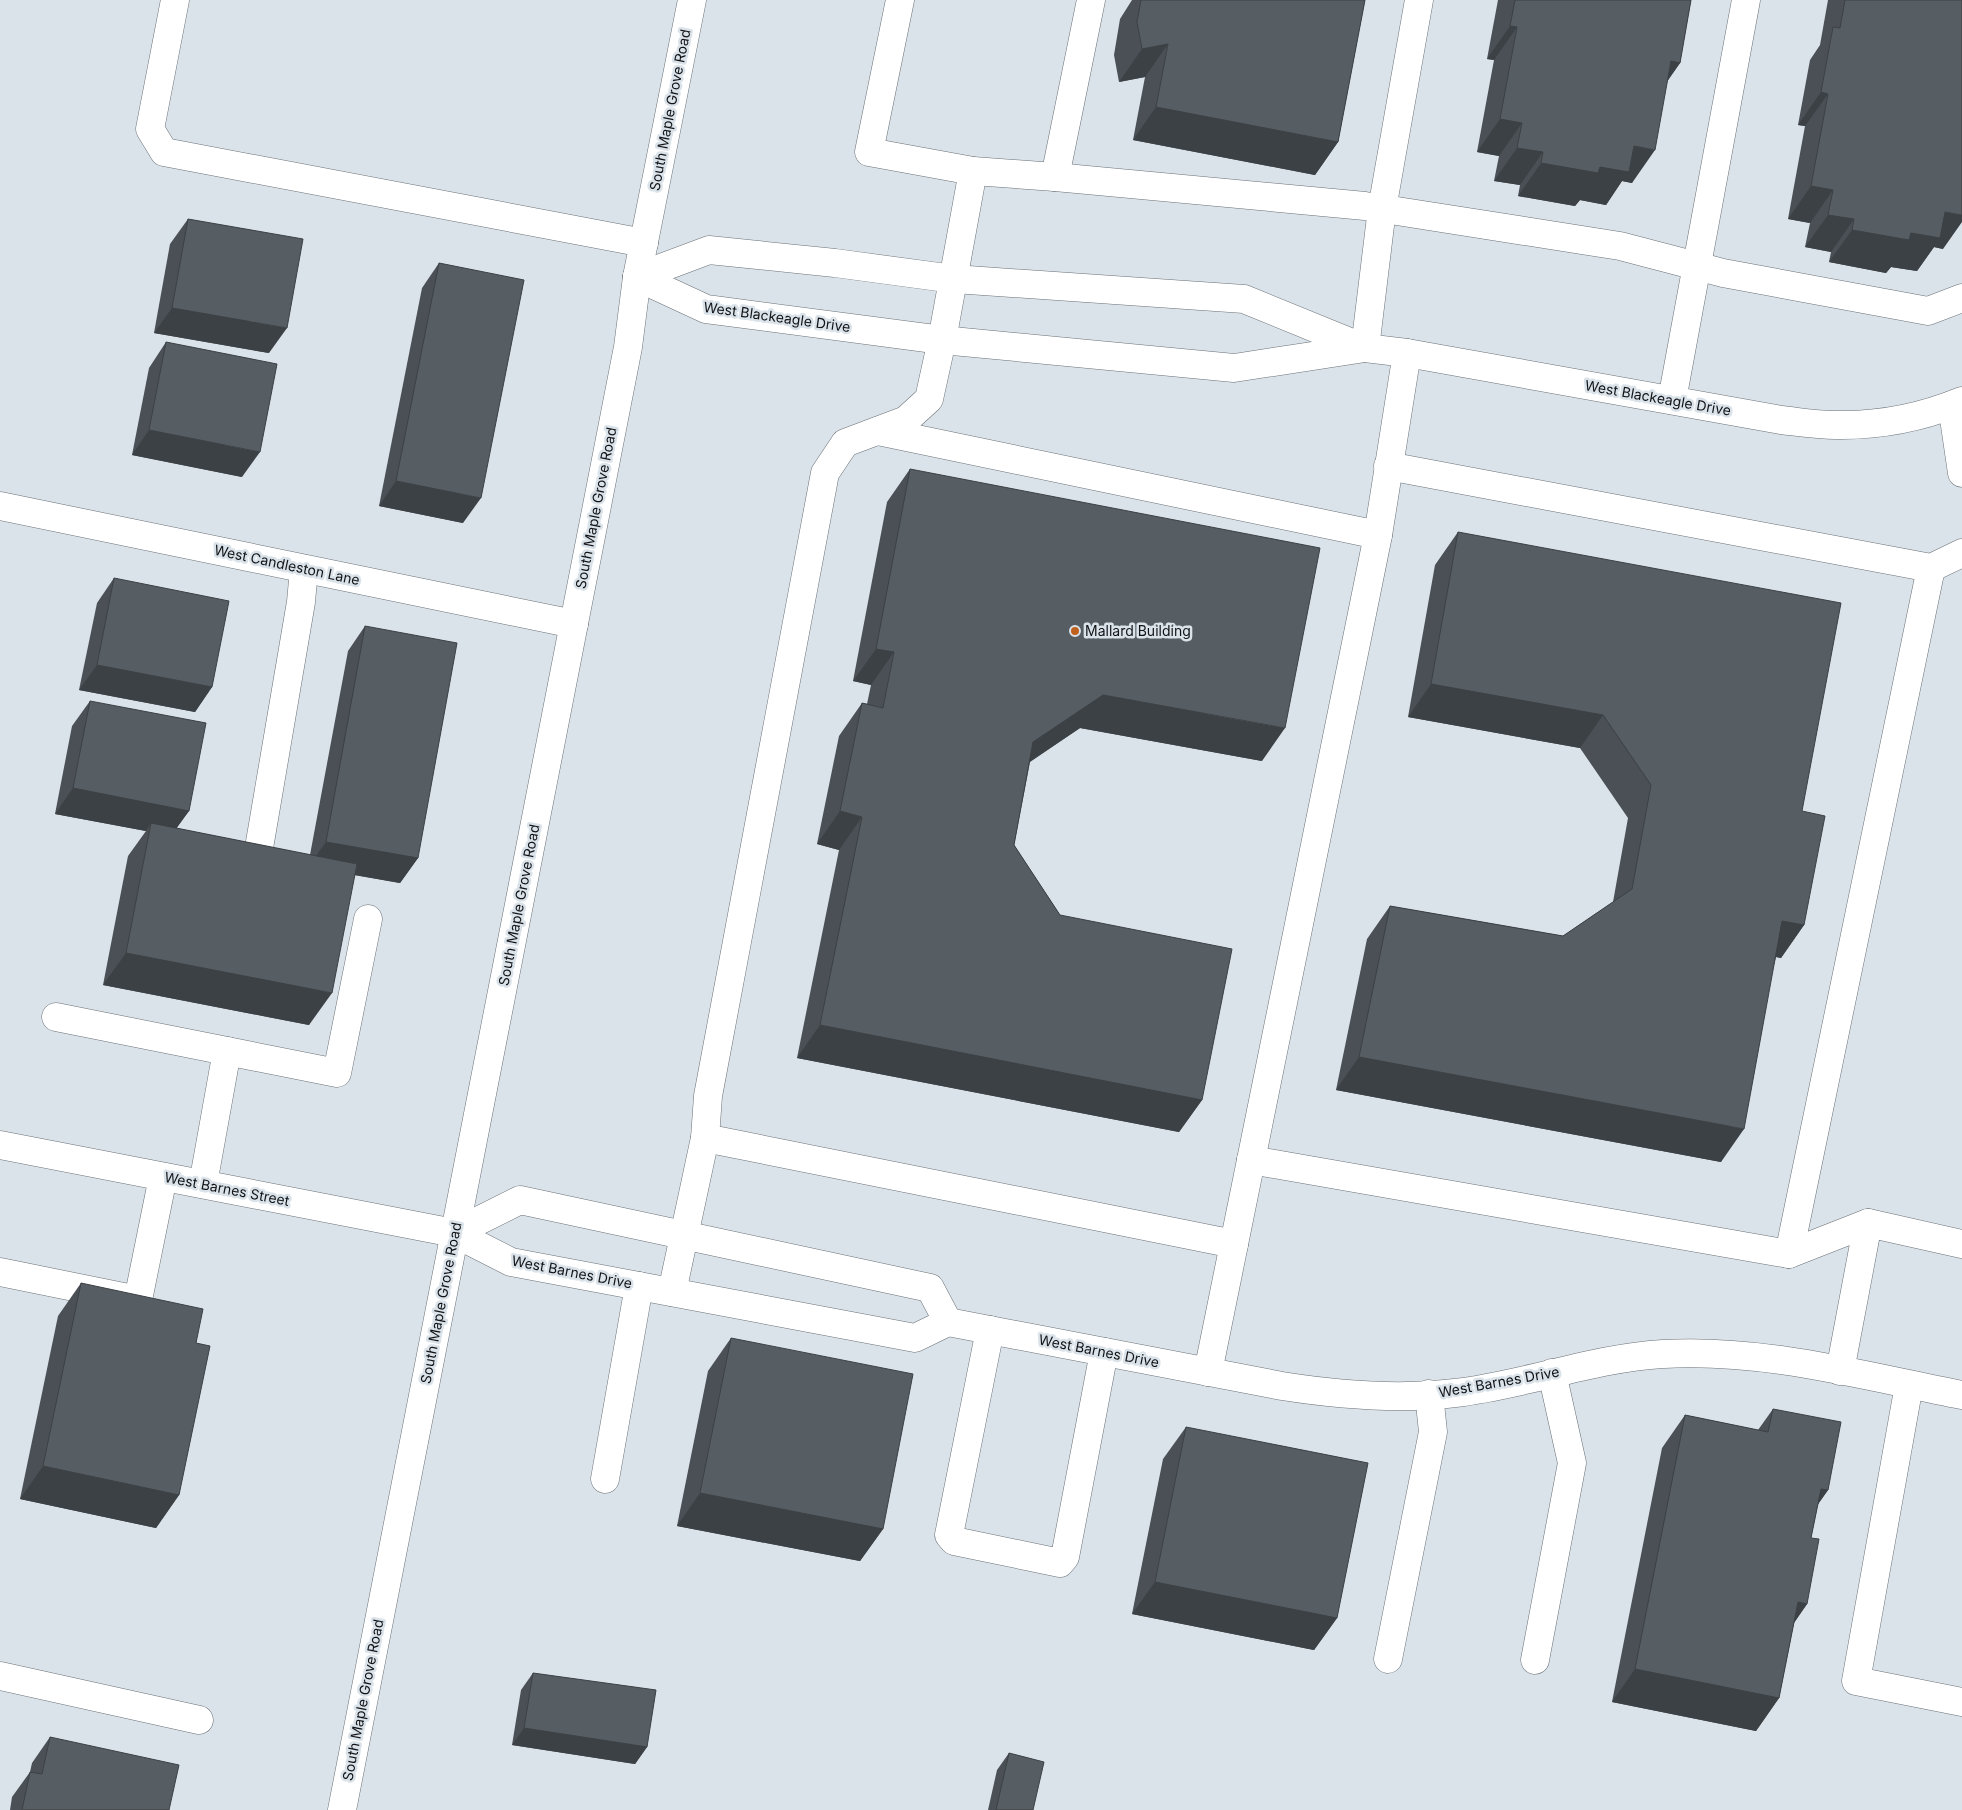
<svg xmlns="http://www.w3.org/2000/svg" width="1962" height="1810" font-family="Inter,sans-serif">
<rect width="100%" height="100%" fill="#dbe3ea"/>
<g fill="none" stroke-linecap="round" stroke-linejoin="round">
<defs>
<g id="minor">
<polyline points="175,0 150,129 164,152 644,243"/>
<polyline points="900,0 869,152 973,171 1055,177"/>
<polyline points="1091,0 1055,177 1365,206 1620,246 1723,273 1928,311 1962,298"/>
<path d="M637 277 706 309 942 340 1234 368 1365 348 1407 353 1781 420C1799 422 1817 425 1835 425 1878 426 1923 417 1962 401"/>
<polyline points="637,277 709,250 835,263 954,279 1244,299 1364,348"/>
<polyline points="1365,348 1382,209 1419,0"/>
<polyline points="1672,400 1746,0"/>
<polyline points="1952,405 1962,473"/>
<polyline points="878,431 1378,535 1407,353"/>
<polyline points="1388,466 1931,568 1962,553"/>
<polyline points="0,506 574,624"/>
<polyline points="259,848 301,602 304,569"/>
<polyline points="56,1017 337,1073 368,919"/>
<polyline points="705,1138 1234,1244"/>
<path d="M0 1145 454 1233 511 1262 915 1338 948 1322 1282 1386C1339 1395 1397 1400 1455 1393 1525 1385 1593 1358 1663 1354 1763 1348 1864 1376 1962 1395"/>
<polyline points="1251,1160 1789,1254 1868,1223"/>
<polyline points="203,1184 227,1051"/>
<polyline points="454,1233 520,1200 930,1288 948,1322"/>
<polyline points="1789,1254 1931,568"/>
<polyline points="0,1272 138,1300 163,1177"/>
<polyline points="672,1292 705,1138 708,1096 825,473 845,443 906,420 929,399 942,340 973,171"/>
<polyline points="990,1330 949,1535 954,1541 1060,1563 1065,1557 1104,1352"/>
<polyline points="1840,1371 1868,1223 1962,1244"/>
<polyline points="1208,1372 1378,535"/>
<polyline points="1909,1385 1856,1681 1962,1702"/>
<polyline points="605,1479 639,1286"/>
<polyline points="1388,1659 1433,1432 1429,1394"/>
<polyline points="1535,1660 1572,1463 1552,1373"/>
<polyline points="0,1676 199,1720"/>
</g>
<polyline id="major" points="342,1810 628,347 637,277 692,0"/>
</defs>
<!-- minor casing -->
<use href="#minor" stroke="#6a7177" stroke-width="29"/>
<!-- major casing -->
<use href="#major" stroke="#6a7177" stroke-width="29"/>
<!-- minor -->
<use href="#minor" stroke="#fff" stroke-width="28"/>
<!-- major -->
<use href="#major" stroke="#fff" stroke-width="28"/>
</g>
<!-- wall -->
<g fill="#4a5055">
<polygon points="1132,0 1365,0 1338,142 1315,175 1133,140 1145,77 1119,82 1114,55 1120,19"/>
<polygon points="1498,0 1691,0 1680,63 1668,80 1632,183 1622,181 1606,205 1580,200 1575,206 1518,196 1520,185 1494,181 1499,156 1477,152 1494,60 1487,59"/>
<polygon points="1828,0 1962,0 1943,249 1934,247 1917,271 1891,267 1886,273 1829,262 1831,252 1805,247 1810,223 1788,219 1805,126 1798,125 1810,60 1820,45"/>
<polygon points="188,219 269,353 154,333 170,244"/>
<polygon points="439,263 463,523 379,506 422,288"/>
<polygon points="166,342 242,477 132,455 149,368"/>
<polygon points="910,469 1262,761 1080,728 1030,762 1014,845 1060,915 1202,1100 1179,1132 797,1058 839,850 817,844 839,736 862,703 867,704 871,685 853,681 887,502"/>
<polygon points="1458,532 1802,811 1804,925 1781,958 1776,957 1721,1162 1336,1090 1367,939 1390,906 1563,936 1613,902 1628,818 1580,748 1408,717 1435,565"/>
<polygon points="114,578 212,687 195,712 79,690 97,603"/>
<polygon points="365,626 418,858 400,883 355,875 309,1025 103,985 128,856 146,831 55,814 72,726 90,701 189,811 176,828 310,855 348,651"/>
<polygon points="81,1283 196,1343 179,1495 156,1528 20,1499 58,1316"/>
<polygon points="731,1338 883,1529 860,1561 677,1526 708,1371"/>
<polygon points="1773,1409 1828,1490 1818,1504 1811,1538 1807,1604 1794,1623 1779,1698 1756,1731 1612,1702 1662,1448 1685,1415 1758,1430"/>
<polygon points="1186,1427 1337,1618 1314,1650 1132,1614 1163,1459"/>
<polygon points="533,1673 647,1747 635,1764 512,1745 521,1690"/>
<polygon points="50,1737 169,1810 10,1810 12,1797 30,1772 32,1763"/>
<polygon points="1009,1753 1033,1810 988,1810 997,1770"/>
</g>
<!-- shaded-wall -->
<g fill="#3c4145">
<polygon points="1510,26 1517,27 1494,60 1487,59"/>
<polygon points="1168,44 1145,77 1119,82 1142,49"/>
<polygon points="1671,61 1680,63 1657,96"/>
<polygon points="1821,92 1828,94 1805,126 1798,125"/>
<polygon points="1156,107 1338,142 1315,175 1133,140"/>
<polygon points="1500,119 1522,123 1499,156 1477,152"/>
<polygon points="1634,146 1655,150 1632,183 1622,181 1606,205 1580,200 1575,206 1518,196 1541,163 1600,167"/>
<polygon points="1517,148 1543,152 1520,185 1494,181"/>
<polygon points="1811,186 1833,190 1810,223 1788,219"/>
<polygon points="1945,212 1962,215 1962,222 1943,249 1934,247 1917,271 1891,267 1886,273 1829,262 1852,230 1911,233"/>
<polygon points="1828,215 1854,219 1831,252 1805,247"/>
<polygon points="172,308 287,328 269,353 154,333"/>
<polygon points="149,430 260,452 242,477 132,455"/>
<polygon points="396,481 481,498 463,523 379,506"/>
<polygon points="876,649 894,652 871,685 853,681"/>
<polygon points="97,665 212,687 195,712 79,690"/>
<polygon points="1431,684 1603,715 1580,748 1408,717"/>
<polygon points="1103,695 1285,728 1262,761 1080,728 1010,775 1033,742"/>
<polygon points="73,788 189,811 171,836 151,823 146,831 55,814"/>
<polygon points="840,811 862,817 839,850 817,844"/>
<polygon points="326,842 418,858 400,883 308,867"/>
<polygon points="1782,921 1804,925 1781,958 1760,954"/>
<polygon points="126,953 332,993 309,1025 103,985"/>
<polygon points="820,1025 1202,1100 1179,1132 797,1058"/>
<polygon points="1359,1057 1744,1129 1721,1162 1336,1090"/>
<polygon points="43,1466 179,1495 156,1528 20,1499"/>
<polygon points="1821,1489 1828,1490 1805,1523"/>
<polygon points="700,1493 883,1529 860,1561 677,1526"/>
<polygon points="1155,1582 1337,1618 1314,1650 1132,1614"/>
<polygon points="1798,1602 1807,1604 1784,1637"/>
<polygon points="1635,1669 1779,1698 1756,1731 1612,1702"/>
<polygon points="524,1728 647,1747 635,1764 512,1745"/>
</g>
<!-- building -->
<g fill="#565d63" stroke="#3c4145">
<polygon points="1141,0 1365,0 1338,142 1156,107 1168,44 1142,49 1137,22"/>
<polygon points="1515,0 1691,0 1680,63 1671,61 1655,150 1634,146 1629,172 1600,167 1598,173 1541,163 1543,152 1517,148 1522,123 1500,119 1517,27 1510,26"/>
<polygon points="1845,0 1962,0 1962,215 1945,212 1940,238 1911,233 1909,240 1852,230 1854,219 1828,215 1833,190 1811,186 1828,94 1821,92 1833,27 1840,28"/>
<polygon points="188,219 303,239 287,328 172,308"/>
<polygon points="439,263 524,280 481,498 396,481"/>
<polygon points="166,342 277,364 260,452 149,430"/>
<polygon points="910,469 1320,548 1285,728 1103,695 1033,742 1014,845 1060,915 1232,949 1202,1100 820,1025 862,817 840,811 862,703 883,708 894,652 876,649"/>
<polygon points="1458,532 1841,603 1802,811 1825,816 1804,925 1782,921 1744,1129 1359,1057 1390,906 1563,936 1632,889 1651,785 1603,715 1431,684"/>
<polygon points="114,578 229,601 212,687 97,665"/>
<polygon points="365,626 457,643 418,858 326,842"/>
<polygon points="90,701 206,723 189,811 73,788"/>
<polygon points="151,823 357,864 332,993 126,953"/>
<polygon points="81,1283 203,1309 196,1343 210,1346 179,1495 43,1466"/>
<polygon points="731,1338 913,1374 883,1529 700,1493"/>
<polygon points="1773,1409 1841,1422 1828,1490 1821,1489 1811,1538 1819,1539 1807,1604 1798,1602 1779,1698 1635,1669 1685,1415 1768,1432"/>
<polygon points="1186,1427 1368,1463 1337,1618 1155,1582"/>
<polygon points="533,1673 656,1690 647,1747 524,1728"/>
<polygon points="50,1737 179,1765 169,1810 22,1810 30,1772 42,1774"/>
<polygon points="1009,1753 1044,1762 1033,1810 996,1810"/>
</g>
<!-- markers -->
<circle fill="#c0601e" stroke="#dbe3ea" stroke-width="2" cx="1075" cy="631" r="5"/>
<g text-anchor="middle" stroke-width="5" stroke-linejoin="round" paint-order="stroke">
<!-- street labels -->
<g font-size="14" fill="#111316" stroke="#dbe3ea">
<text transform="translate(670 110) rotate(-79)" y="5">South Maple Grove Road</text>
<text transform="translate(777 317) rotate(8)" y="5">West Blackeagle Drive</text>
<text transform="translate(1658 398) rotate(10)" y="5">West Blackeagle Drive</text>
<text transform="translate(596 508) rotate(-79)" y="5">South Maple Grove Road</text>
<text transform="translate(287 565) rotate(12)" y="5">West Candleston Lane</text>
<text transform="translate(519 905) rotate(-79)" y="5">South Maple Grove Road</text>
<text transform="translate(227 1189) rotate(11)" y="5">West Barnes Street</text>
<text transform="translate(572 1272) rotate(11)" y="5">West Barnes Drive</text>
<text transform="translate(441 1303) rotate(-79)" y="5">South Maple Grove Road</text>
<text transform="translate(1099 1351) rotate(11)" y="5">West Barnes Drive</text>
<text transform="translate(1499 1382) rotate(-10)" y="5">West Barnes Drive</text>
<text transform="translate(363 1700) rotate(-79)" y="5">South Maple Grove Road</text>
</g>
<!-- poi labels -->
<g font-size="14" fill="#111316" stroke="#dbe3ea" text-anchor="start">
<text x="1085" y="636">Mallard Building</text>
</g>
</g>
</svg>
